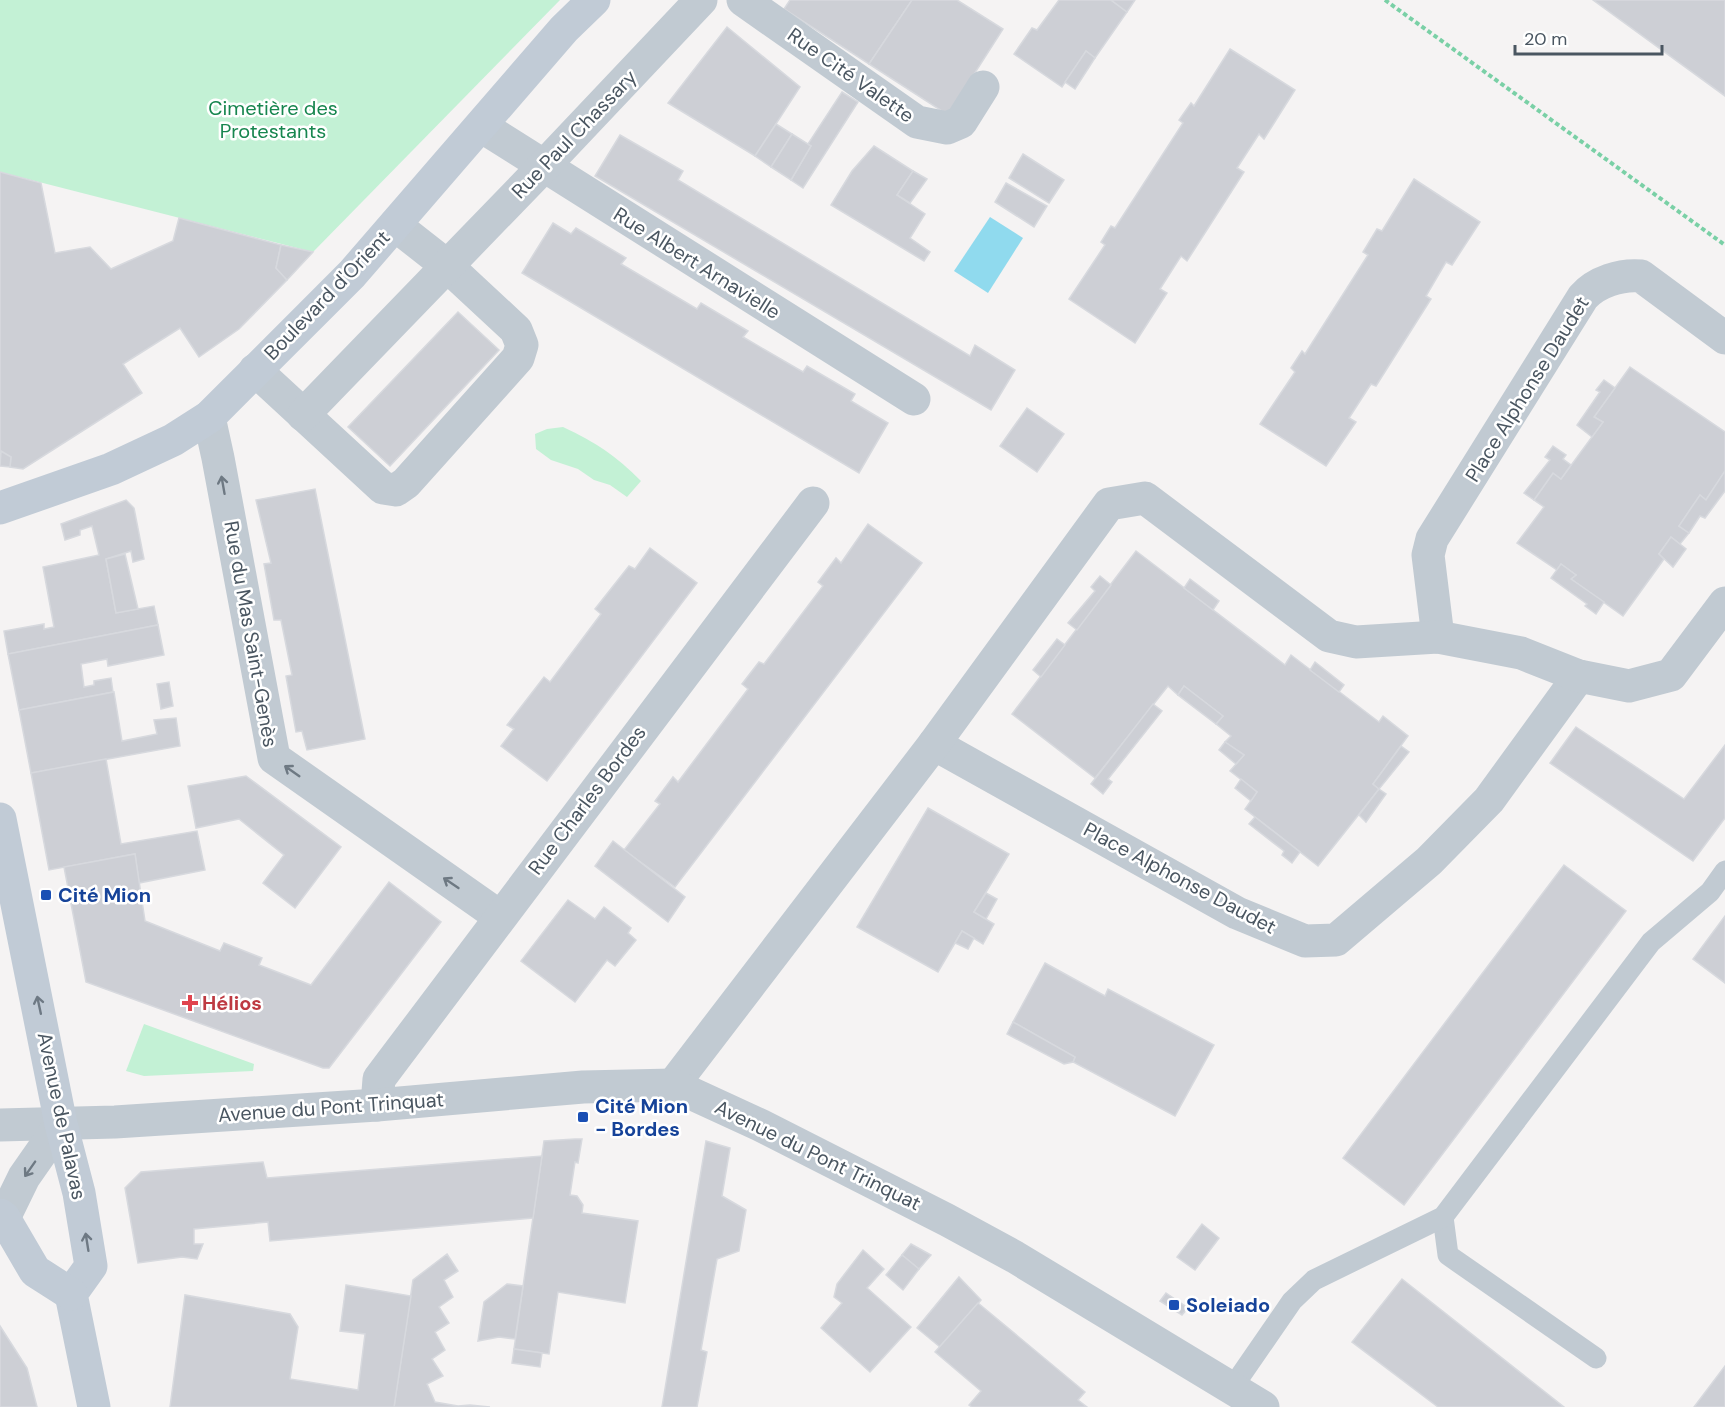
<svg xmlns="http://www.w3.org/2000/svg" width="1725" height="1407" font-family="'DM Sans',sans-serif">
<rect width="100%" height="100%" fill="#f5f3f3"/>
<!-- green -->
<g fill="#c3f1d5">
<polygon points="0,0 560,0 313,252 0,172"/>
<path d="M563 427C597 443 615 455 641 481L627 497 610 485 594 480 578 469 551 460 536 449 535 434 547 429Z"/>
<polygon points="144,1024 254,1064 253,1071 144,1076 126,1071"/>
</g>
<!-- water -->
<polygon fill="#90daee" points="990,217 1023,238 988,293 954,271"/>
<!-- building -->
<g fill="#cdcfd5" stroke="#d7d9de" stroke-width="1.5">
<polygon points="790,0 912,0 869,64 784,9"/>
<polygon points="912,0 957,0 1003,29 948,115 869,64"/>
<polygon points="1059,0 1111,0 1127,12 1095,58 1086,51 1062,87 1014,54 1032,28 1037,30"/>
<polygon points="1111,0 1135,0 1127,12"/>
<polygon points="1593,0 1725,0 1725,96"/>
<polygon points="727,27 800,87 755,156 668,103"/>
<polygon points="1230,49 1295,90 1264,139 1259,134 1237,168 1244,172 1187,261 1181,256 1160,289 1167,293 1135,343 1069,299 1105,245 1101,242 1111,226 1115,228 1183,123 1179,120 1191,103 1194,106"/>
<polygon points="1086,51 1095,58 1075,89 1065,82"/>
<polygon points="842,92 858,102 803,188 791,180 811,146 808,144"/>
<polygon points="776,124 792,134 771,167 755,156"/>
<polygon points="792,134 811,146 791,180 771,167"/>
<polygon points="620,135 683,171 678,180 970,356 975,345 1015,370 991,410 595,176"/>
<polygon points="874,146 913,171 897,195 925,214 910,238 930,252 924,261 831,205 852,171"/>
<polygon points="1023,154 1064,180 1049,203 1009,178"/>
<polygon points="913,171 927,179 910,203 897,195"/>
<polygon points="0,172 41,183 55,253 90,247 111,269 173,241 179,218 281,245 276,268 287,280 239,329 199,357 180,328 123,364 142,393 23,469 10,467 11,457 0,452"/>
<polygon points="1414,179 1480,222 1452,265 1446,262 1426,296 1431,299 1376,386 1371,384 1349,418 1356,422 1326,466 1260,424 1295,372 1291,368 1302,351 1305,354 1368,255 1363,252 1377,229 1382,231"/>
<polygon points="1006,183 1047,206 1034,227 995,202"/>
<polygon points="553,223 571,234 576,228 626,258 621,264 697,309 701,303 748,331 743,337 803,372 807,366 855,394 851,401 888,423 859,473 522,273"/>
<polygon points="281,245 313,252 287,280 276,268"/>
<polygon points="458,312 499,350 390,466 348,427"/>
<polygon points="1630,367 1725,432 1725,471 1706,500 1700,495 1679,526 1689,533 1680,544 1671,537 1659,554 1664,559 1623,616 1571,579 1576,575 1561,564 1557,570 1517,543 1544,507 1534,500 1553,473 1561,479 1603,422 1594,417"/>
<polygon points="1604,380 1615,388 1594,417 1603,422 1592,437 1577,425 1600,392 1596,390"/>
<polygon points="1027,408 1064,434 1037,472 1000,446"/>
<polygon points="1553,446 1566,455 1563,459 1571,465 1561,479 1553,473 1534,500 1524,493 1550,460 1545,457"/>
<polygon points="1,451 11,457 10,467 0,466"/>
<polygon points="1725,471 1725,491 1705,518 1700,516 1689,533 1679,526 1700,495 1706,500"/>
<polygon points="315,489 365,739 307,750 302,731 296,732 286,676 292,675 281,620 274,620 264,564 271,563 256,500"/>
<polygon points="126,500 134,508 144,559 133,562 131,551 106,559 116,613 154,606 158,625 8,654 4,631 44,624 44,629 54,627 43,567 99,555 92,526 80,530 80,535 65,540 61,524"/>
<polygon points="868,524 922,563 675,887 624,850 660,804 655,801 673,777 678,782 748,689 742,684 759,662 764,664 823,586 818,582 836,558 841,563"/>
<polygon points="1671,537 1686,549 1673,567 1659,554"/>
<polygon points="650,548 697,583 547,781 501,746 514,729 507,725 544,677 550,682 601,614 595,609 629,566 635,569"/>
<polygon points="1136,551 1285,665 1291,655 1379,722 1383,716 1408,736 1373,784 1379,789 1318,866 1245,809 1257,792 1230,771 1244,755 1225,742 1231,736 1216,724 1223,716 1184,686 1178,695 1168,686 1095,778 1012,714"/>
<polygon points="125,554 138,609 116,613 106,559"/>
<polygon points="1561,564 1576,575 1571,579 1604,602 1596,614 1585,606 1587,604 1551,578"/>
<polygon points="1100,576 1111,585 1077,630 1068,623 1095,591 1091,587"/>
<polygon points="1190,579 1219,601 1213,610 1184,588"/>
<polygon points="158,625 164,655 108,666 107,659 81,664 84,687 94,685 94,681 111,678 113,692 19,710 8,654"/>
<polygon points="1057,639 1065,645 1041,677 1033,670"/>
<polygon points="1315,662 1344,685 1339,692 1310,670"/>
<polygon points="169,682 173,706 161,709 157,684"/>
<polygon points="1184,686 1223,716 1216,724 1178,695"/>
<polygon points="114,692 122,741 157,734 154,720 176,718 180,746 31,773 19,710"/>
<polygon points="1153,704 1162,711 1108,779 1112,782 1103,794 1091,784"/>
<polygon points="1576,727 1684,799 1725,745 1725,818 1693,861 1550,763"/>
<polygon points="1225,742 1244,755 1236,764 1219,750"/>
<polygon points="1401,746 1409,752 1379,789 1373,784"/>
<polygon points="106,759 121,844 197,831 205,870 139,883 135,854 49,870 31,773"/>
<polygon points="246,776 341,847 295,908 263,883 284,855 239,819 196,828 188,786"/>
<polygon points="1241,779 1257,792 1251,801 1235,788"/>
<polygon points="1379,789 1386,794 1366,822 1359,815"/>
<polygon points="928,808 1009,854 974,912 994,924 983,944 962,931 938,972 857,927"/>
<polygon points="1255,817 1300,852 1292,863 1282,855 1284,851 1249,824"/>
<polygon points="613,841 685,897 668,922 595,866"/>
<polygon points="135,854 145,921 220,951 224,943 262,958 259,965 311,985 389,882 441,922 329,1068 323,1068 86,982 64,867"/>
<polygon points="1564,865 1626,911 1404,1205 1343,1158"/>
<polygon points="986,893 997,899 986,919 974,912"/>
<polygon points="568,900 595,919 604,907 631,928 628,933 636,940 615,966 607,960 575,1002 521,961"/>
<polygon points="1725,916 1725,983 1693,959"/>
<polygon points="962,931 974,938 968,949 955,943"/>
<polygon points="1045,963 1105,996 1108,989 1214,1045 1175,1116 1073,1062 1075,1057 1013,1022"/>
<polygon points="1013,1022 1075,1057 1073,1062 1064,1064 1007,1034"/>
<polygon points="575,1139 582,1139 578,1163 575,1162 570,1195 577,1196 583,1205 582,1213 638,1221 625,1303 558,1292 549,1354 514,1349 544,1141"/>
<polygon points="706,1141 730,1148 722,1196 746,1210 739,1251 717,1259 701,1350 707,1352 697,1407 662,1407"/>
<polygon points="542,1156 533,1218 270,1241 268,1222 194,1229 194,1244 203,1244 197,1259 182,1257 138,1263 125,1188 141,1172 263,1162 267,1178"/>
<polygon points="1202,1224 1219,1238 1195,1270 1177,1257"/>
<polygon points="911,1244 931,1255 919,1269 902,1255"/>
<polygon points="863,1250 884,1269 867,1288 911,1327 870,1372 821,1328 842,1303 834,1297 837,1284"/>
<polygon points="447,1254 458,1271 444,1280 453,1297 439,1307 449,1323 435,1332 445,1350 432,1359 443,1376 427,1384 435,1402 458,1406 470,1405 490,1407 394,1407 413,1280"/>
<polygon points="902,1255 919,1269 903,1290 886,1275"/>
<polygon points="959,1277 981,1300 940,1347 917,1328"/>
<polygon points="1402,1279 1564,1407 1438,1407 1352,1342"/>
<polygon points="507,1284 523,1286 515,1339 499,1337 478,1341 484,1302"/>
<polygon points="346,1285 411,1296 394,1407 170,1407 185,1295 290,1314 298,1327 290,1379 358,1390 365,1334 340,1331"/>
<polygon points="1166,1293 1188,1308 1182,1315 1160,1301"/>
<polygon points="978,1303 1085,1392 1078,1400 1087,1407 972,1407 969,1405 981,1391 935,1352"/>
<polygon points="0,1326 27,1368 37,1407 0,1407"/>
<polygon points="514,1349 542,1353 540,1367 512,1363"/>
<polygon points="1725,1366 1725,1407 1694,1407"/>
</g>
<g fill="none" stroke-linecap="round" stroke-linejoin="round">
<!-- path -->
<polyline stroke="#7ad0a6" stroke-width="4" stroke-dasharray="4.5 3" stroke-linecap="butt" points="1385,0 1725,245"/>
<!-- service -->
<g stroke="#c1cad2" stroke-width="21">
<polyline points="1443,1217 1448,1255 1596,1358"/>
<polyline points="1232,1388 1292,1301 1314,1280 1443,1217 1651,942 1710,892 1725,871"/>
</g>
<!-- minor -->
<g stroke="#c1cad2" stroke-width="33">
<polyline points="743,0 917,122 947,128 961,122 983,87"/>
<polyline points="481,126 914,399"/>
<polyline points="255,370 383,488 396,490 406,483 518,358 522,345 516,330 446,265 395,225"/>
<polyline points="303,415 544,166 701,0"/>
<polyline points="209,417 218,458 274,758 499,916"/>
<path d="M1438 637 1428 555 1432 539 1583 297C1596 282 1621 274 1641 276L1725 338"/>
<polyline points="934,744 1237,913 1305,941 1336,940 1429,861 1489,800 1579,676"/>
<polyline points="673,1085 934,744 1109,504 1145,498 1329,636 1356,642 1438,637 1521,653 1579,676 1629,686 1671,675 1725,603"/>
<polyline points="377,1105 379,1079 391,1063 813,503"/>
</g>
<!-- tertiary -->
<g stroke="#c1cad2" stroke-width="33">
<polyline points="0,1125 115,1122 377,1105 583,1087 673,1085 760,1125 947,1220 1015,1257 1263,1407"/>
<polyline points="4,1218 24,1177 61,1124"/>
</g>
<!-- secondary -->
<g stroke="#c1cbd6" stroke-width="33">
<polyline points="0,508 111,469 173,440 209,417 352,274 564,29 594,0"/>
<polyline points="0,819 61,1124 79,1193 91,1266 71,1294 94,1407"/>
<polyline points="0,1215 4,1218 35,1271 71,1294"/>
</g>
</g>
<!-- one-way arrows -->
<defs><path id="oneway-shaft" d="M-6 0H5M1.5-3L5.5 0L1.5 3" fill="none" stroke-width="1.6" stroke-linecap="round" stroke-linejoin="round" transform="scale(1.5)"/></defs>
<g stroke="#6e7983">
<use href="#oneway-shaft" transform="translate(223 485) rotate(-100)"/>
<use href="#oneway-shaft" transform="translate(292 771) rotate(-145)"/>
<use href="#oneway-shaft" transform="translate(451 883) rotate(-146)"/>
<use href="#oneway-shaft" transform="translate(30 1169) rotate(125)"/>
</g>
<g stroke="#6e7984">
<use href="#oneway-shaft" transform="translate(39 1005) rotate(-102)"/>
<use href="#oneway-shaft" transform="translate(87 1242) rotate(-99)"/>
</g>
<!-- markers -->
<g fill="#1a4fb4" stroke="#fff" stroke-width="2">
<rect x="40" y="889" width="12" height="12" rx="3"/>
<rect x="577" y="1111" width="12" height="12" rx="3"/>
<rect x="1168" y="1299" width="12" height="12" rx="3"/>
</g>
<path fill="#e0444e" stroke="#fff" stroke-width="2" d="M187 994h6v6h6v6h-6v6h-6v-6h-6v-6h6z"/>
<g text-anchor="middle" stroke-width="5" stroke-linejoin="round" paint-order="stroke">
<!-- street labels -->
<g font-size="20" fill="#4a5661" stroke="#fff">
<text transform="translate(851 75) rotate(35)" y="7">Rue Cité Valette</text>
<text transform="translate(574 134) rotate(-46)" y="7">Rue Paul Chassary</text>
<text transform="translate(697 263) rotate(32)" y="7">Rue Albert Arnavielle</text>
<text transform="translate(327 295) rotate(-46)" y="7">Boulevard d'Orient</text>
<text transform="translate(1527 389) rotate(-58)" y="7">Place Alphonse Daudet</text>
<text transform="translate(251 634) rotate(80)" y="7">Rue du Mas Saint-Genès</text>
<text transform="translate(587 800) rotate(-53)" y="7">Rue Charles Bordes</text>
<text transform="translate(1180 878) rotate(28)" y="7">Place Alphonse Daudet</text>
<text transform="translate(331 1107) rotate(-4)" y="7">Avenue du Pont Trinquat</text>
<text transform="translate(62 1116) rotate(78)" y="7">Avenue de Palavas</text>
<text transform="translate(818 1155) rotate(26)" y="7">Avenue du Pont Trinquat</text>
</g>
<!-- park labels -->
<g font-size="20" fill="#17864f" stroke="#fff">
<text x="273" y="115">Cimetière des<tspan x="273" dy="23">Protestants</tspan></text>
</g>
<!-- transit labels -->
<g font-size="20" font-weight="bold" fill="#164399" stroke="#fff" text-anchor="start">
<text x="58" y="902">Cité Mion</text>
<text x="595" y="1113">Cité Mion<tspan x="595" dy="23">- Bordes</tspan></text>
<text x="1186" y="1312">Soleiado</text>
</g>
<!-- health labels -->
<g font-size="20" font-weight="bold" fill="#be3a42" stroke="#fff" text-anchor="start">
<text x="202" y="1010">Hélios</text>
</g>
</g>
<!-- scale -->
<path d="M1515 45v9h147v-9" fill="none" stroke="#4a5661" stroke-width="3"/>
<text x="1524" y="45" font-size="18" fill="#4a5661" stroke="#ffffff" stroke-width="4.5" paint-order="stroke">20 m</text>
</svg>
